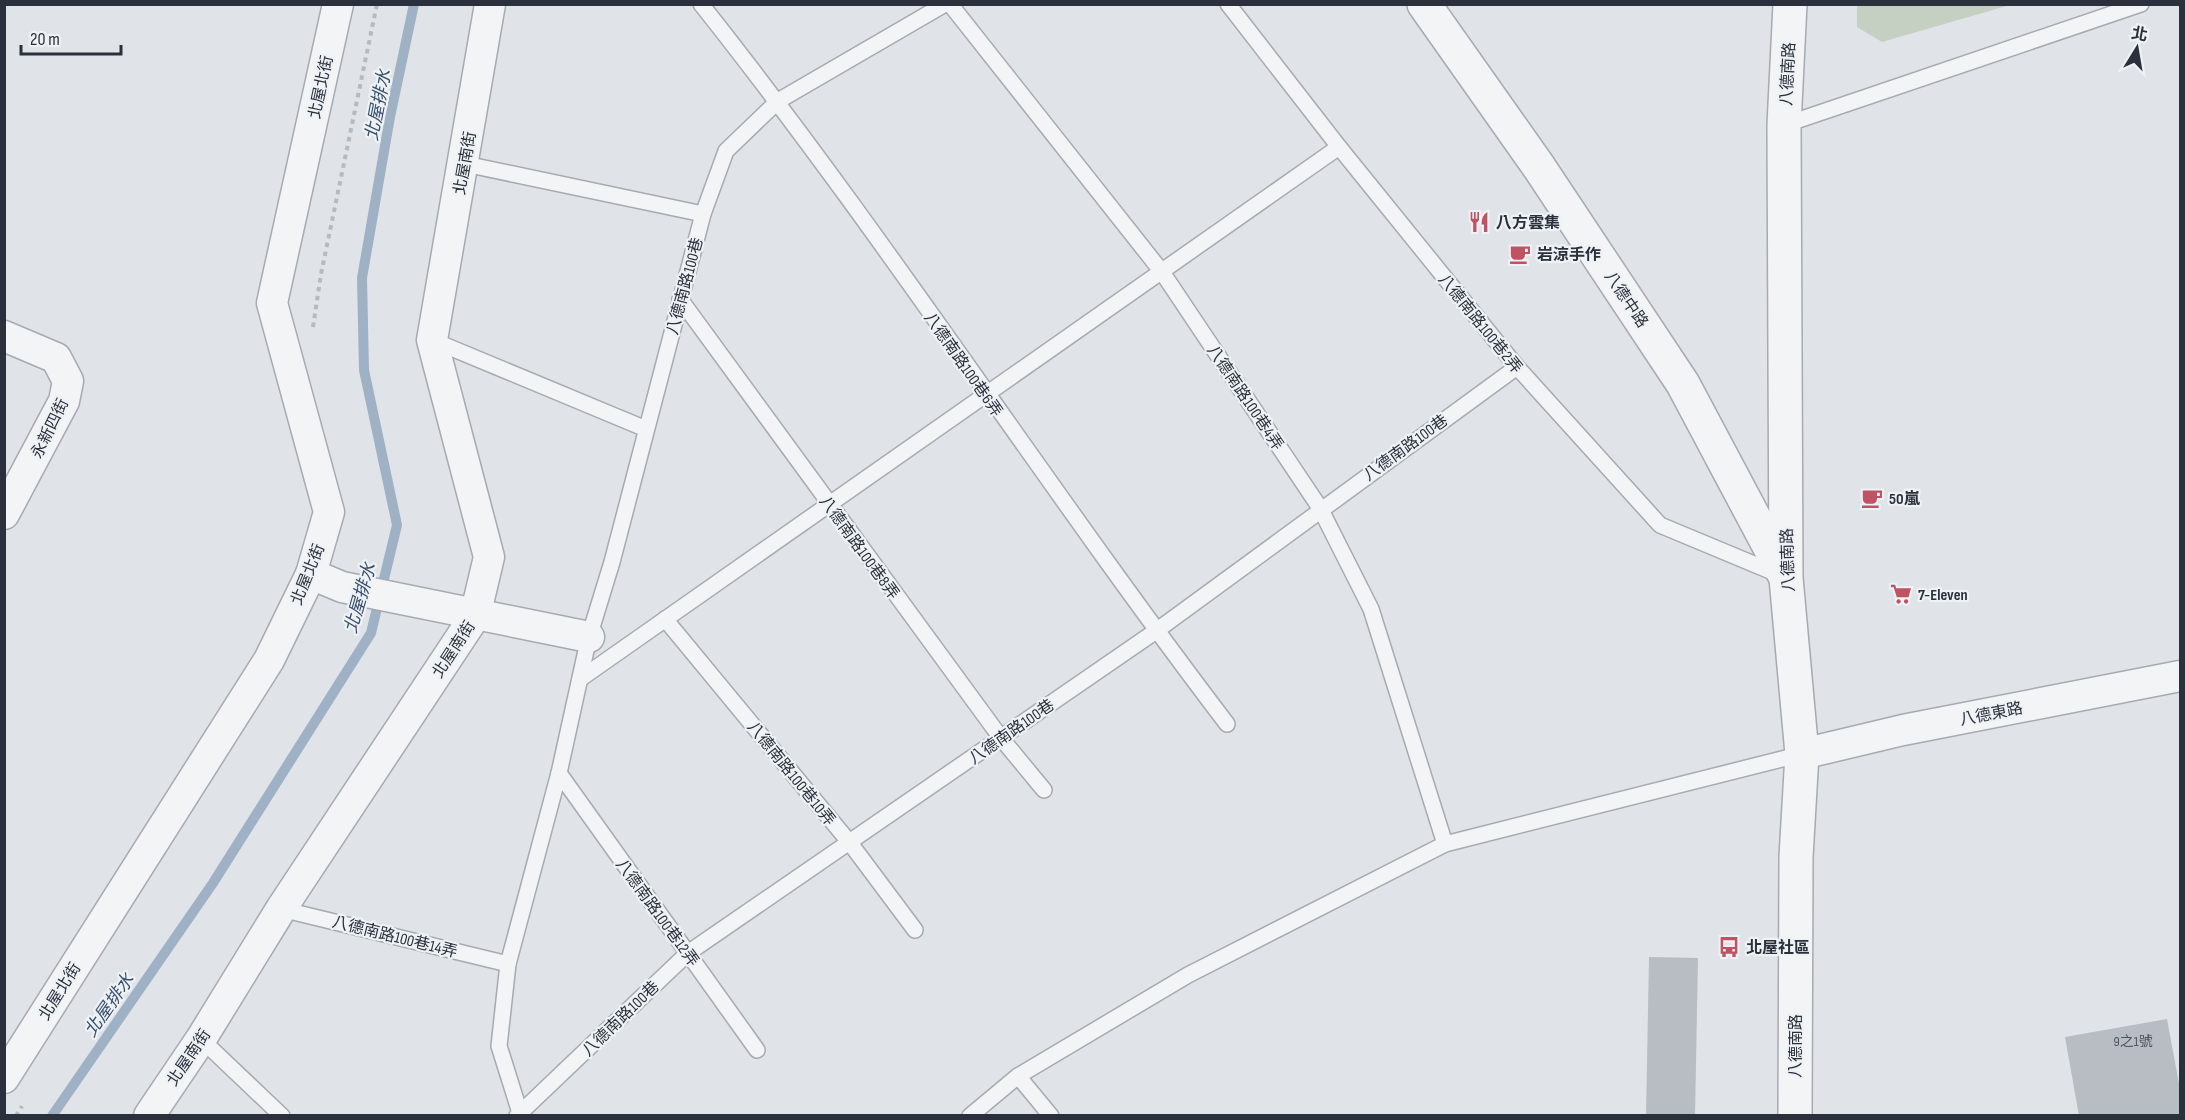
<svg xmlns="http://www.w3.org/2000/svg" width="2185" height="1120" font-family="'Sofia Sans Condensed','Noto Sans TC',sans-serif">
<rect width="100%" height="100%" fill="#e0e3e7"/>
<!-- green -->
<polygon fill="#c6d0c2" points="1857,5 1857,4 2010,5 1882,42 1857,27"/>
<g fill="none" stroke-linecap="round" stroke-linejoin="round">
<!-- stream -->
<polyline stroke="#9fb1c4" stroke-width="10" points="52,1116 213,883 371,633 397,525 364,370 362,278 390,117 414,4"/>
</g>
<!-- building -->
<g fill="#b8bcc3">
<polygon points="1649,957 1698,958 1695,1116 1646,1116"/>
<polygon points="2167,1019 2180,1089 2180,1116 2079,1116 2065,1037"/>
</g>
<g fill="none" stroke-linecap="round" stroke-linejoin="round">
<defs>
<g id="service">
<path d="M701 4C886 237 1047 488 1227 724"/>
<polyline points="950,4 1162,272 1320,508 1371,609 1445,844"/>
<polyline points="1228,4 1339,147 1517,367 1660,525 1780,575"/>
<polyline points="1784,125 2141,4"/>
<polyline points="465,164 703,214"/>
<polyline points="680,299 1001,738 1044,790"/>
<polyline points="432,340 646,429"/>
<polyline points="665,619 850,843 915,930"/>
<polyline points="580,679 1339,147"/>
<polyline points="559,773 757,1050"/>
<polyline points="281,909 508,964"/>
<polyline points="201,1039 282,1116"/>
<polyline points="1018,1076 1051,1116"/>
<polyline points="517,1116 688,953 1156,631 1517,367"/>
<polyline points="521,1116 499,1046 508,964 559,773 589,637 612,562 703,214 726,151 778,101 945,4"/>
<polyline points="970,1116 1018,1076 1188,975 1445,844 1802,754"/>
</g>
<g id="minor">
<polyline points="4,336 56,358 68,381 64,401 4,514"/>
<polyline points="311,574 342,587 589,637"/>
<polyline points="1802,754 1903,730 2180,676"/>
<polyline points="4,1078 269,660 311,574 329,512 272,303 338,4"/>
<polyline points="149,1116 201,1039 281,909 475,616 489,557 432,340 490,4"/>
</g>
<g id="tertiary">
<polyline points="1424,4 1539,167 1683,384 1784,574"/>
<polyline points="1790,4 1784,125 1786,578 1802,754 1796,857 1795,1116"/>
</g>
</defs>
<!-- service casing -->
<use href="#service" stroke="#a6aab1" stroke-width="18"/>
<!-- minor casing -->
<use href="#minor" stroke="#a6aab1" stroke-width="33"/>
<!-- tertiary casing -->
<use href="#tertiary" stroke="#a6aab1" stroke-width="36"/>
<!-- path -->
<g stroke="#b6babe" stroke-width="4" stroke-dasharray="4.5 4.5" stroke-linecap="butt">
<polyline points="313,327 321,274 377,4"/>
<polyline points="16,1116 22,1106"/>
</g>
<!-- service -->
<use href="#service" stroke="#f2f4f6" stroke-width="15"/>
<!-- minor -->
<use href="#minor" stroke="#f2f4f6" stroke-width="30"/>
<!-- tertiary -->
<use href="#tertiary" stroke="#f2f4f6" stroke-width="33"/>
</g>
<!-- icons -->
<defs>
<symbol id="restaurant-bare" viewBox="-9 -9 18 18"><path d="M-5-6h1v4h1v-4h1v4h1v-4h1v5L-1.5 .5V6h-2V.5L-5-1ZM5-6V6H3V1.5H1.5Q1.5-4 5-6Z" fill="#bf5263" stroke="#eff2f5" stroke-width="2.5" paint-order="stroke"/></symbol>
<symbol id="cafe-bare" viewBox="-9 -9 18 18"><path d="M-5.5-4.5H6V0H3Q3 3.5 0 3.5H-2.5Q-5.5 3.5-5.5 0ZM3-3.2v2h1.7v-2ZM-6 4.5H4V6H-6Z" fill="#bf5263" stroke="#eff2f5" stroke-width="2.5" paint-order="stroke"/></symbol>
<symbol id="supermarket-bare" viewBox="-9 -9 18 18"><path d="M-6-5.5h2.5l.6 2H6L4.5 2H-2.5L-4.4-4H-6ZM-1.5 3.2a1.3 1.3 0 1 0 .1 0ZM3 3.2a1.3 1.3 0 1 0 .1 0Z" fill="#bf5263" stroke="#eff2f5" stroke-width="2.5" paint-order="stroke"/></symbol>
<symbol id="bus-bare" viewBox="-9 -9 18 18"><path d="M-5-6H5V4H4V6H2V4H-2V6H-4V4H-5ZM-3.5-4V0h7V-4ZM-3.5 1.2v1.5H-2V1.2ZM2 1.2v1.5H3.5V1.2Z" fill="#bf5263" stroke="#eff2f5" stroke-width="2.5" paint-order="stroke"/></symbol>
</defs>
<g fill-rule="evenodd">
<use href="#restaurant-bare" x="1464" y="207" width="30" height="30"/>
<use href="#cafe-bare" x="1505" y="239" width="30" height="30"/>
<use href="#cafe-bare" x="1857" y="483" width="30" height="30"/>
<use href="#supermarket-bare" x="1886" y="579" width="30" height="30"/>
<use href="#bus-bare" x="1714" y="932" width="30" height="30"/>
</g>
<g text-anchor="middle" stroke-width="4.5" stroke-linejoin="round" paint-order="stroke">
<!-- number labels -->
<g font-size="14" fill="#4e545e">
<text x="2133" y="1046">9之1號</text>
</g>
<!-- street labels -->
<g font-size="16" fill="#2a313d" stroke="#eff2f5">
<text transform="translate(1787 74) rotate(-87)" y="6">八德南路</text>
<text transform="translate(320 87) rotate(-78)" y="6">北屋北街</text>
<text transform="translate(464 163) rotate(-80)" y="6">北屋南街</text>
<text transform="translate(684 286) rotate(-75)" y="6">八德南路100巷</text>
<text transform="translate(1627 299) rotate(56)" y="6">八德中路</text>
<text transform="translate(1481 323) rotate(51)" y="6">八德南路100巷2弄</text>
<text transform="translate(964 364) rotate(55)" y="6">八德南路100巷6弄</text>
<text transform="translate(1246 397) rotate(56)" y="6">八德南路100巷4弄</text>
<text transform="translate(49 428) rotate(-64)" y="6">永新四街</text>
<text transform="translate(1405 447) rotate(-36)" y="6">八德南路100巷</text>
<text transform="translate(860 547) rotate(54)" y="6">八德南路100巷8弄</text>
<text transform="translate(1787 560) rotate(-92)" y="6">八德南路</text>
<text transform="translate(307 574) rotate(-68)" y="6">北屋北街</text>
<text transform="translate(453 649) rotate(-57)" y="6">北屋南街</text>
<text transform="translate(1991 713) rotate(-11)" y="6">八德東路</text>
<text transform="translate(1011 731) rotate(-35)" y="6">八德南路100巷</text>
<text transform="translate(792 773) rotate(51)" y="6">八德南路100巷10弄</text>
<text transform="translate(658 912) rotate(54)" y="6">八德南路100巷12弄</text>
<text transform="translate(395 936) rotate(14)" y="6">八德南路100巷14弄</text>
<text transform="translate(59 991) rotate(-58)" y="6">北屋北街</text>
<text transform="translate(620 1018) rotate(-44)" y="6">八德南路100巷</text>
<text transform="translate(1795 1046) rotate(-90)" y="6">八德南路</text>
<text transform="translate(188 1057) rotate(-56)" y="6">北屋南街</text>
</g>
<!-- poi labels -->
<g font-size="16" font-weight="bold" fill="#2a313d" stroke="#eff2f5" text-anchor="start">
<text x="1496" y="228">八方雲集</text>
<text x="1537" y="260">岩涼手作</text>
<text x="1889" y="504">50嵐</text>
<text x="1918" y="600">7-Eleven</text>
<text x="1746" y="953">北屋社區</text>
</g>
<!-- water labels -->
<g font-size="18" font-style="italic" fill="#39506c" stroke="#eff2f5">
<text transform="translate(378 105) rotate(-79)" y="6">北屋排水</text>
<text transform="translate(360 598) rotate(-74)" y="6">北屋排水</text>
<text transform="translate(109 1005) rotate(-55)" y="6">北屋排水</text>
</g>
</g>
<!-- border -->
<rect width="2185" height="1120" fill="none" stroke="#2a313d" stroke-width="12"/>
<!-- north arrow -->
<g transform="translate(2137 48) rotate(11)" stroke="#eff2f5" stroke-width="4.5" paint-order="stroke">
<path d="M0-4.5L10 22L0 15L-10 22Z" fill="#2a313d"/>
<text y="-9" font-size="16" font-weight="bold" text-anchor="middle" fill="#2a313d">北</text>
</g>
<!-- scale -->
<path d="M21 45v9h100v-9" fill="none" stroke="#2a313d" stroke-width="3"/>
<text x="30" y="45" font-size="18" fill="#2a313d" stroke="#eff2f5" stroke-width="4.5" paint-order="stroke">20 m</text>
</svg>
